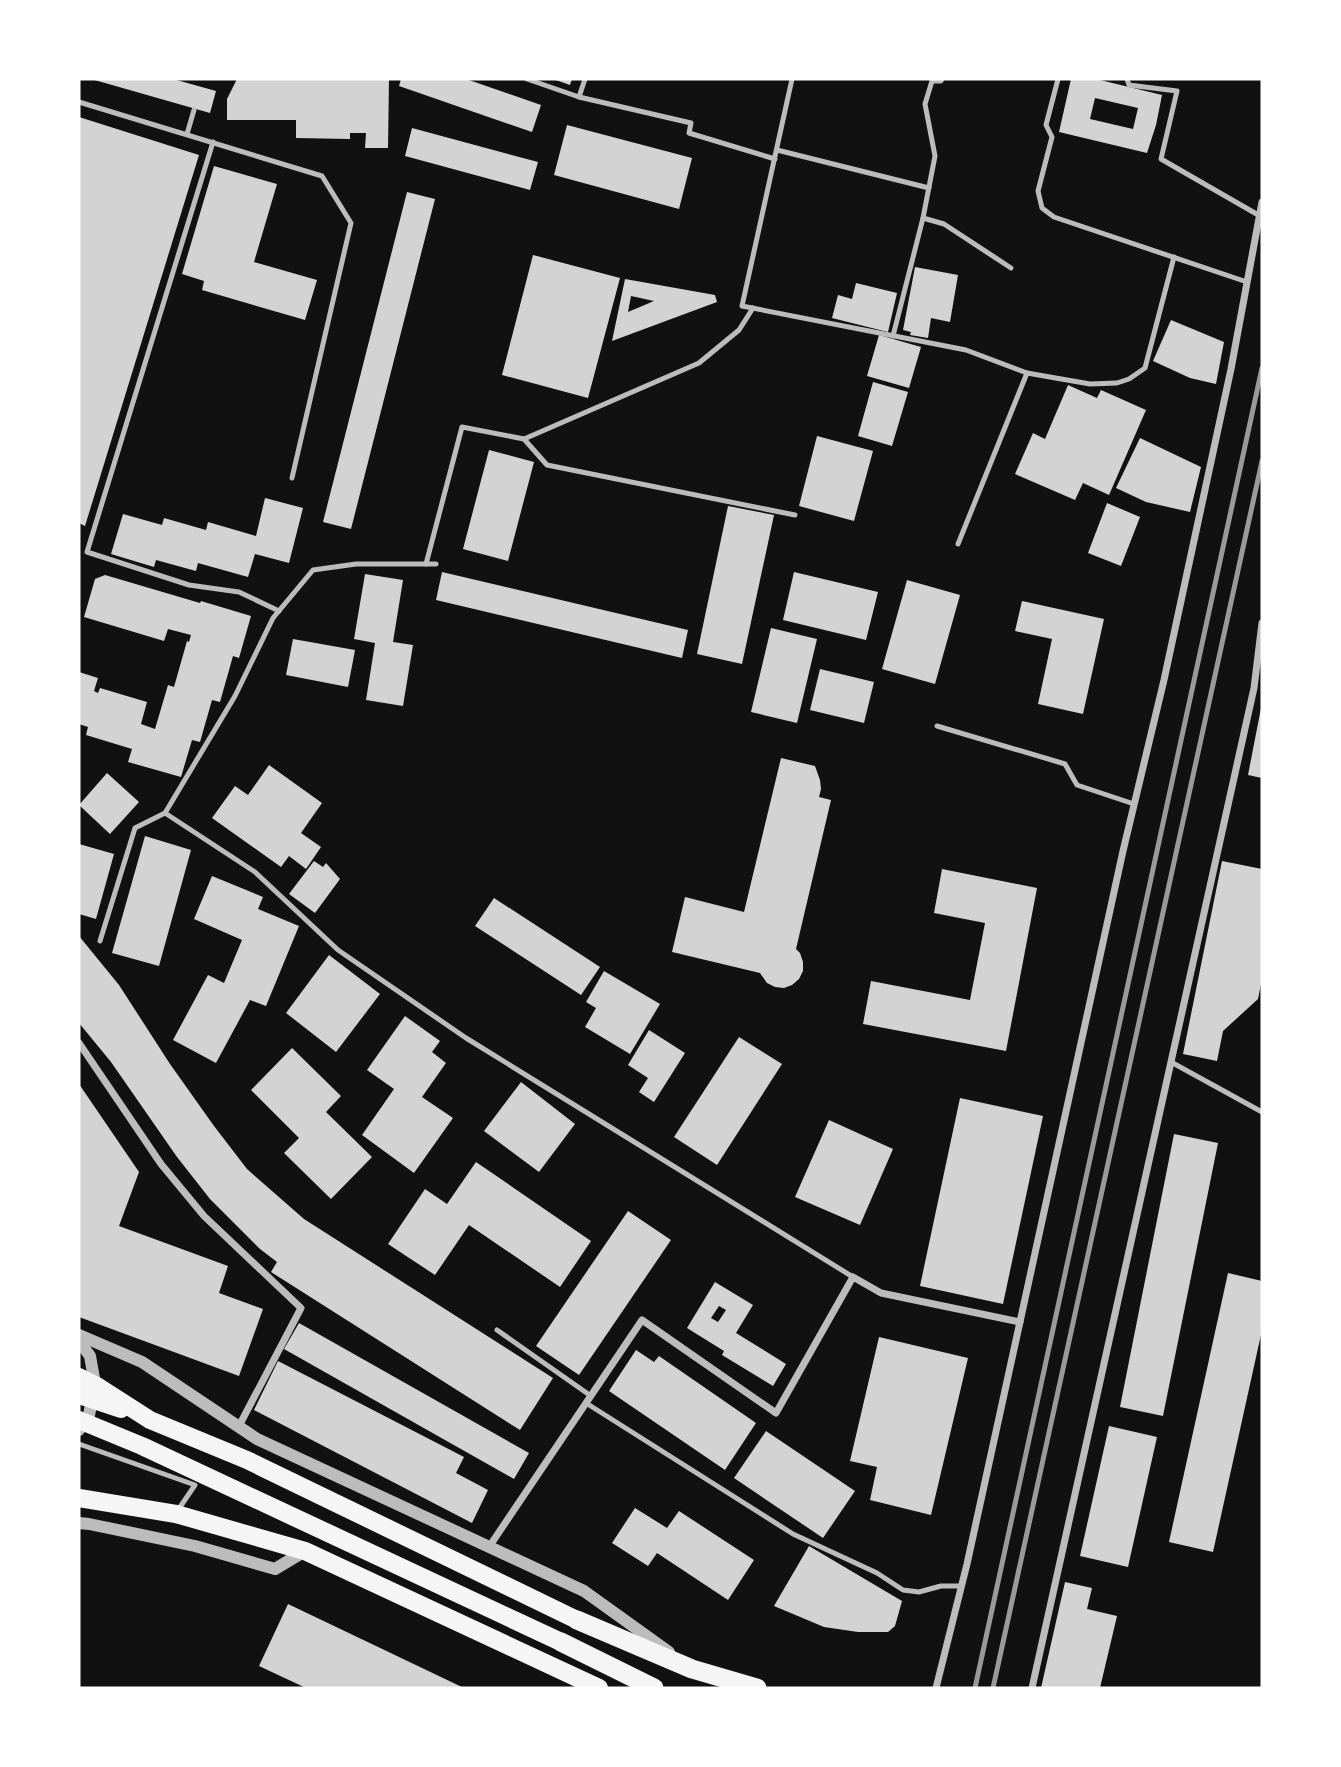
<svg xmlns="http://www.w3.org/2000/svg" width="1341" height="1767" font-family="'Noto Sans',sans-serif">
<rect width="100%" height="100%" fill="#111"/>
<!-- building -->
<g fill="#d3d3d3" fill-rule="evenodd">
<polygon points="91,79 173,79 216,91 210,113"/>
<polygon points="237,79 389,79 388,148 365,148 366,133 350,133 350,139 296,138 296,120 227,120 227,99"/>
<polygon points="401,79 466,79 541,105 532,132 399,86"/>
<polygon points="553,79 572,79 570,85"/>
<path d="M1071 79H1096L1162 95 1156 125 1147 153 1059 132ZM1095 98 1138 108 1133 129 1090 119Z"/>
<polygon points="79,117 199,155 85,526 79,523"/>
<polygon points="567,125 692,158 679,209 554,175"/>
<polygon points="412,128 538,162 530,190 405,156"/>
<polygon points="214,166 277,184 254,262 317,280 305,320 202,290 204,281 182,274"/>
<polygon points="407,192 435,199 351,529 323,522"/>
<polygon points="533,255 620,278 588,398 502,375"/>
<polygon points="915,267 958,275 950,322 931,318 928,338 910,335 911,332 903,330"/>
<path d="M625 279 715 295 717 302 612 341ZM631 296 654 301 628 312Z"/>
<polygon points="856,283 897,293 888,332 832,318 838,295 852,299"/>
<polygon points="1171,320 1224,342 1216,384 1190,378 1153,361"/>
<polygon points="879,335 921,347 909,388 867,376"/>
<polygon points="873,382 908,392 892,446 858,436"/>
<polygon points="1068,385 1097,398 1101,390 1146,410 1109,495 1083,483 1075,500 1015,474 1033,433 1045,439"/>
<polygon points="817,436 873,451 854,521 799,506"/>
<polygon points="1140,438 1201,467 1190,512 1146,502 1116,488"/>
<polygon points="489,450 534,462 508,561 463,549"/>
<polygon points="265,498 303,508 289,563 255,554 248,577 198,563 196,571 156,560 154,567 111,554 123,514 162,525 164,518 206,530 208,522 256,536"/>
<polygon points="1107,503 1140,517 1121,566 1088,553"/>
<polygon points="728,506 774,515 742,664 697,654"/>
<polygon points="442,572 688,630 682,658 436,600"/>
<polygon points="794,572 878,592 866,640 783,620"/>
<polygon points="365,574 403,580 393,642 413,645 403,706 366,700 375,643 354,639"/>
<polygon points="105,575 200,603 201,601 251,616 239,658 233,656 220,702 212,700 200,742 192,740 181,777 128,762 132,749 86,735 88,727 79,724 79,672 98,678 94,691 98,693 100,688 147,702 141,724 155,729 168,685 174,687 187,641 189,642 191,635 168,629 164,641 84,617 95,579"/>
<polygon points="907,580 960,595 935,684 882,669"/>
<polygon points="1022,601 1104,619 1083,714 1038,704 1052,639 1015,631"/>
<polygon points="771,628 817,639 797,723 751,712"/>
<polygon points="293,639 355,650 348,687 286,675"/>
<polygon points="820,669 874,682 864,723 810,710"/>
<polygon points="1261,708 1262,708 1262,778 1248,775"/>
<polygon points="781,758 815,766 820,780 821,789 819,797 831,800 796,949 800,953 803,962 803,971 799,979 792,985 784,988 775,987 767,983 760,973 672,952 685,897 744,912"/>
<polygon points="269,765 322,803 301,833 321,847 306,869 289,856 281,867 212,818 235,786 248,795"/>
<polygon points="107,773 139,802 110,834 79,805"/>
<polygon points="145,836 191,850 159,966 112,953"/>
<polygon points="79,844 114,854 96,919 79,914"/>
<polygon points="314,861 323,867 326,863 340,879 315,913 289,894"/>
<polygon points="1222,861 1262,869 1262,979 1258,999 1223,1031 1217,1061 1183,1054"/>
<polygon points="942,869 1037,888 1006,1051 863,1024 871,981 970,1000 985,923 934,913"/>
<polygon points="212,876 263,897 258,909 299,926 266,1006 250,1000 216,1063 173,1040 208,975 224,983 242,940 194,919"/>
<polygon points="494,898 600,967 581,995 475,926"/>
<polygon points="79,936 119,985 170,1064 214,1126 247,1169 304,1219 553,1378 520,1430 271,1272 277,1262 260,1249 210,1199 177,1157 111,1062 79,1023"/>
<polygon points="329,955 380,994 336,1052 286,1013"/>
<polygon points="604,971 660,1004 630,1054 585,1027 596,1008 586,1002"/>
<polygon points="405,1016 440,1041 432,1052 446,1063 422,1097 453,1118 414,1173 362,1135 394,1089 367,1070"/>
<polygon points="649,1030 685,1053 654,1102 639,1092 648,1078 628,1065"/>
<polygon points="739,1037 782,1064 717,1165 674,1137"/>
<polygon points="292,1048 341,1096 326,1112 372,1157 331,1199 284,1153 299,1138 251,1090"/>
<polygon points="521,1082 575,1124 539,1172 484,1131"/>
<polygon points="79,1084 139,1172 119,1226 228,1266 219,1293 263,1309 239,1376 79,1317"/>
<polygon points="960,1098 1043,1116 1003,1304 920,1286"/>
<polygon points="829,1120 893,1149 860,1225 795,1197"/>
<polygon points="1174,1134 1218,1143 1163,1416 1120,1407"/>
<polygon points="476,1162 591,1241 560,1287 469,1225 435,1275 388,1244 425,1189 447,1204"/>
<polygon points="628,1211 671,1240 579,1375 536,1346"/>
<polygon points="1228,1273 1262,1281 1262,1330 1213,1552 1169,1542"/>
<path d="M715 1282 753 1305 736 1333 786 1364 773 1386 722 1355 724 1351 687 1328ZM719 1306 726 1310 718 1322 711 1318Z"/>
<polygon points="299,1323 529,1453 514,1479 284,1349"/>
<polygon points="879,1337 968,1358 931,1515 870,1500 877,1467 850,1461"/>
<polygon points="636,1350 654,1362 659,1356 756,1423 725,1470 609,1391"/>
<polygon points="278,1361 464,1457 456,1473 488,1490 472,1523 254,1410"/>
<polygon points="1109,1426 1157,1437 1128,1567 1080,1556"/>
<polygon points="766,1431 855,1491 823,1538 734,1478"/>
<polygon points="635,1508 667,1528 679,1511 754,1560 728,1600 657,1553 648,1566 612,1543"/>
<polygon points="809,1546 902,1601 895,1626 888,1632 858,1632 824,1627 774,1606"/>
<polygon points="1065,1582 1092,1588 1087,1609 1117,1616 1100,1688 1041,1688"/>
<polygon points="288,1604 464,1688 306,1688 259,1666"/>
</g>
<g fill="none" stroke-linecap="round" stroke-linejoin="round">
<!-- service -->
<g stroke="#bcbcbc" stroke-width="5">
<polyline points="527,79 579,97 585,79"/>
<polyline points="792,79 742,306 966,350 1027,373 1090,384 1117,383 1129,379 1145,368 1174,257"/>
<polyline points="1058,79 1046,125 1052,137 1038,191 1042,208 1054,217 1247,282"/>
<polyline points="1127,79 1129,85 1177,91 1161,159 1260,216"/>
<polyline points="579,97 691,123 689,133 775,159"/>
<polyline points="79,102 322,176 351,223 292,478"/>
<polyline points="187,134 194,110"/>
<polyline points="213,142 87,552 189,585 239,592 279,611"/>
<polyline points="777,150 929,188"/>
<polyline points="923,218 944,224 1011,268"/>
<polyline points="893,336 923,218 935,156 925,104 932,81 941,81 942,79"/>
<polyline points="524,439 547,465 795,515"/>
<polyline points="958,544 1027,373"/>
<polyline points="426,564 462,427 524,439 699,363 739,330 753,308"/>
<polyline points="937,726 1065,764 1077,785 1134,804"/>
<polyline points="165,813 235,696 273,618 313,570 356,564 436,564"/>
<polyline points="100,941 135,828 165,813 255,872 338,950 466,1038 853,1277"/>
<polyline points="1171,1062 1262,1112"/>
<polyline points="497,1330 591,1396"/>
<polyline points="586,1403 793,1534 877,1573 903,1590 919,1592 941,1586 961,1586"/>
<polyline points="79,1444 195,1485 178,1510"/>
</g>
<!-- minor -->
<g stroke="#bcbcbc" stroke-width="7">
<polyline points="79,1043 161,1164 204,1216 301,1308 239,1426"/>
<polyline points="489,1547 642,1320 776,1413 853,1277 881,1293 1020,1322"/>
<polyline points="936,1688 967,1564 1123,851 1164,680 1231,369 1262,202"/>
<polyline points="1032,1688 1254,688 1262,623"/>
</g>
<!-- tertiary -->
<g stroke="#bcbcbc" stroke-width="12">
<polyline points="79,1335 142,1362 257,1439 584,1591 669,1652"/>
<polyline points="79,1341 90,1356 95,1384 89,1415 79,1430"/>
<polyline points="79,1523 89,1524 195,1546 275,1569 305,1551"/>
</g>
<!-- primary -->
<g stroke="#f5f5f5" stroke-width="18">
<polyline points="79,1377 97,1386 150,1420 247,1460 577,1620"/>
<polyline points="79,1395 121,1409"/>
<polyline points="79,1420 142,1446 561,1642"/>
<polyline points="79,1498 176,1514 305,1551 599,1688"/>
</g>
<!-- trunk -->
<g stroke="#f5f5f5" stroke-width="19">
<polyline points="577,1620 692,1669 757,1688"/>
<polyline points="561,1642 654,1688"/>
</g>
<!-- rail -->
<g stroke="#9a9a9a" stroke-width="5">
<polyline points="975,1688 1262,368"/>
<polyline points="993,1688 1262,461"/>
</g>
</g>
<!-- border -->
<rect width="1341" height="1767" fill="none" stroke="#ffffff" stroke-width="161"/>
</svg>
